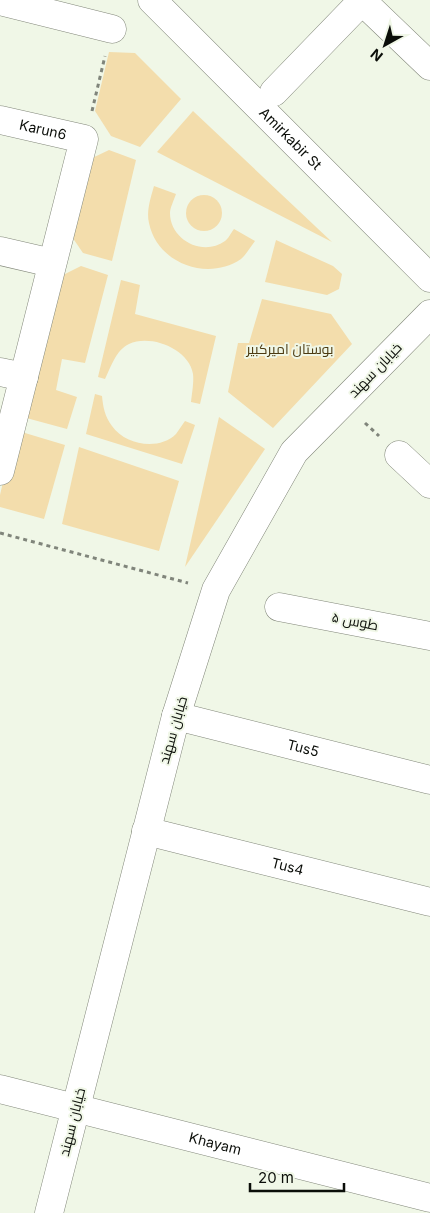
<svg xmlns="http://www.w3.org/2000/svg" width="430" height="1213" font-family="Inter,Cairo,sans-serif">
<rect width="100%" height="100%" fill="#f0f7e7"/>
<!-- green -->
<g fill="#f3ddac">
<polygon points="109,52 135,53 181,99 140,147 111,136 95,111"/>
<polygon points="193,111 332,242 157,152"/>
<polygon points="109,150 136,160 112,261 83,253 68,231 86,161"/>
<path d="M154 186 176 194C174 200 170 208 170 213 170 240 203 257 225 241 228 239 231 233 234 229L255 241C251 246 246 255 241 259 207 282 157 263 149 223 146 211 151 197 154 186Z"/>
<circle cx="204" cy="213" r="18"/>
<polygon points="276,240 333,266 342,274 339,289 327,295 265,282"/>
<polygon points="81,266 108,275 85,363 62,359 56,390 77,397 67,429 19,416 55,279"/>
<path d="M121 280 140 285 135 314 216 336 200 404 191 402C192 393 194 382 193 374 189 349 151 334 129 344 116 350 111 367 105 379L98 377Z"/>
<polygon points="262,299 331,314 352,344 273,428 228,392 238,343 249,343"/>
<path d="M95 394 102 396C103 407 105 417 112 426 125 445 159 451 176 434 179 430 182 425 185 421L195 425 182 464 86 434Z"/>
<polygon points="219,417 265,449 185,567"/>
<polygon points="15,430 65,445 44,519 0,507 0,495"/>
<polygon points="79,447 179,481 159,551 62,524"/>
</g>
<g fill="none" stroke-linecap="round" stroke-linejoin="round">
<defs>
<g id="street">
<path id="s1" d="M152 0 430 278"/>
<polyline points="361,0 430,66"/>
<polyline points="0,1 112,29"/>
<polyline points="274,92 363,0"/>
<path id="s2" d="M0 120 84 139 0 471"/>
<polyline points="0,251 52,263"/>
<polyline points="0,372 24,377"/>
<polyline points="399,455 430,484"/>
<polyline points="279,607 430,636"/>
<path id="s3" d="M176 716 430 780"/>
<path id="s4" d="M146 831 430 902"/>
<polyline points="49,1213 176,716 216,590 294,452 430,314"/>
</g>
<g id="secondary">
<path id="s5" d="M0 1089 430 1198"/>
</g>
</defs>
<!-- street casing -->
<use href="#street" stroke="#82877a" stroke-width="29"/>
<!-- secondary casing -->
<use href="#secondary" stroke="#82877a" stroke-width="29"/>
<!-- path -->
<g stroke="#80857b" stroke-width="3" stroke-dasharray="4 4" stroke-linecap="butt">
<polyline points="92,111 105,56"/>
<polyline points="365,423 379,436"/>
<polyline points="0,533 188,583"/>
</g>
<!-- street -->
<use href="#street" stroke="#fff" stroke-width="28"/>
<!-- secondary -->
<use href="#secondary" stroke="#fff" stroke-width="28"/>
</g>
<g text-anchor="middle" stroke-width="4" stroke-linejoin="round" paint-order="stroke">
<!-- street labels -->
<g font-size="14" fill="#0b0e09" stroke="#f0f7e7">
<text dy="5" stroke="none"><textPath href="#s2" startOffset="44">Karun6</textPath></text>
<text dy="5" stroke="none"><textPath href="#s1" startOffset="196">Amirkabir St</textPath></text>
<text transform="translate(375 370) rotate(-46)" y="5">خیابان سهند</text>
<text transform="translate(355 621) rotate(11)" y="5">طوس ۵</text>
<text transform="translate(173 730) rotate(-74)" y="5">خیابان سهند</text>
<text dy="5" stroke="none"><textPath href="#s3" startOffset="131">Tus5</textPath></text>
<text dy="5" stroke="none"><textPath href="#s4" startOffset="146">Tus4</textPath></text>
<text transform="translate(72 1122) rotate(-76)" y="5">خیابان سهند</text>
<text dy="5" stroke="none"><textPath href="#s5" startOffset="222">Khayam</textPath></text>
</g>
<!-- park labels -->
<g font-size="14" fill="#4b3a11" stroke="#f0f7e7">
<text x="290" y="354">بوستان امیرکبیر</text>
</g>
</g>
<!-- north arrow -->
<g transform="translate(385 45) rotate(219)" stroke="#f0f7e7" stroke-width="4" paint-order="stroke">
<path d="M0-4L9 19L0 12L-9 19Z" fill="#0b0e09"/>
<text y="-8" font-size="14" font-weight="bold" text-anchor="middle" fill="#0b0e09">N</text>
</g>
<!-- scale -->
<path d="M250 1183v8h94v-8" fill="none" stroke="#0b0e09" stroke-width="2.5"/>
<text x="258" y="1183" font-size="15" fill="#0b0e09" stroke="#f0f7e7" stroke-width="4" paint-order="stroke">20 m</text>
</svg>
